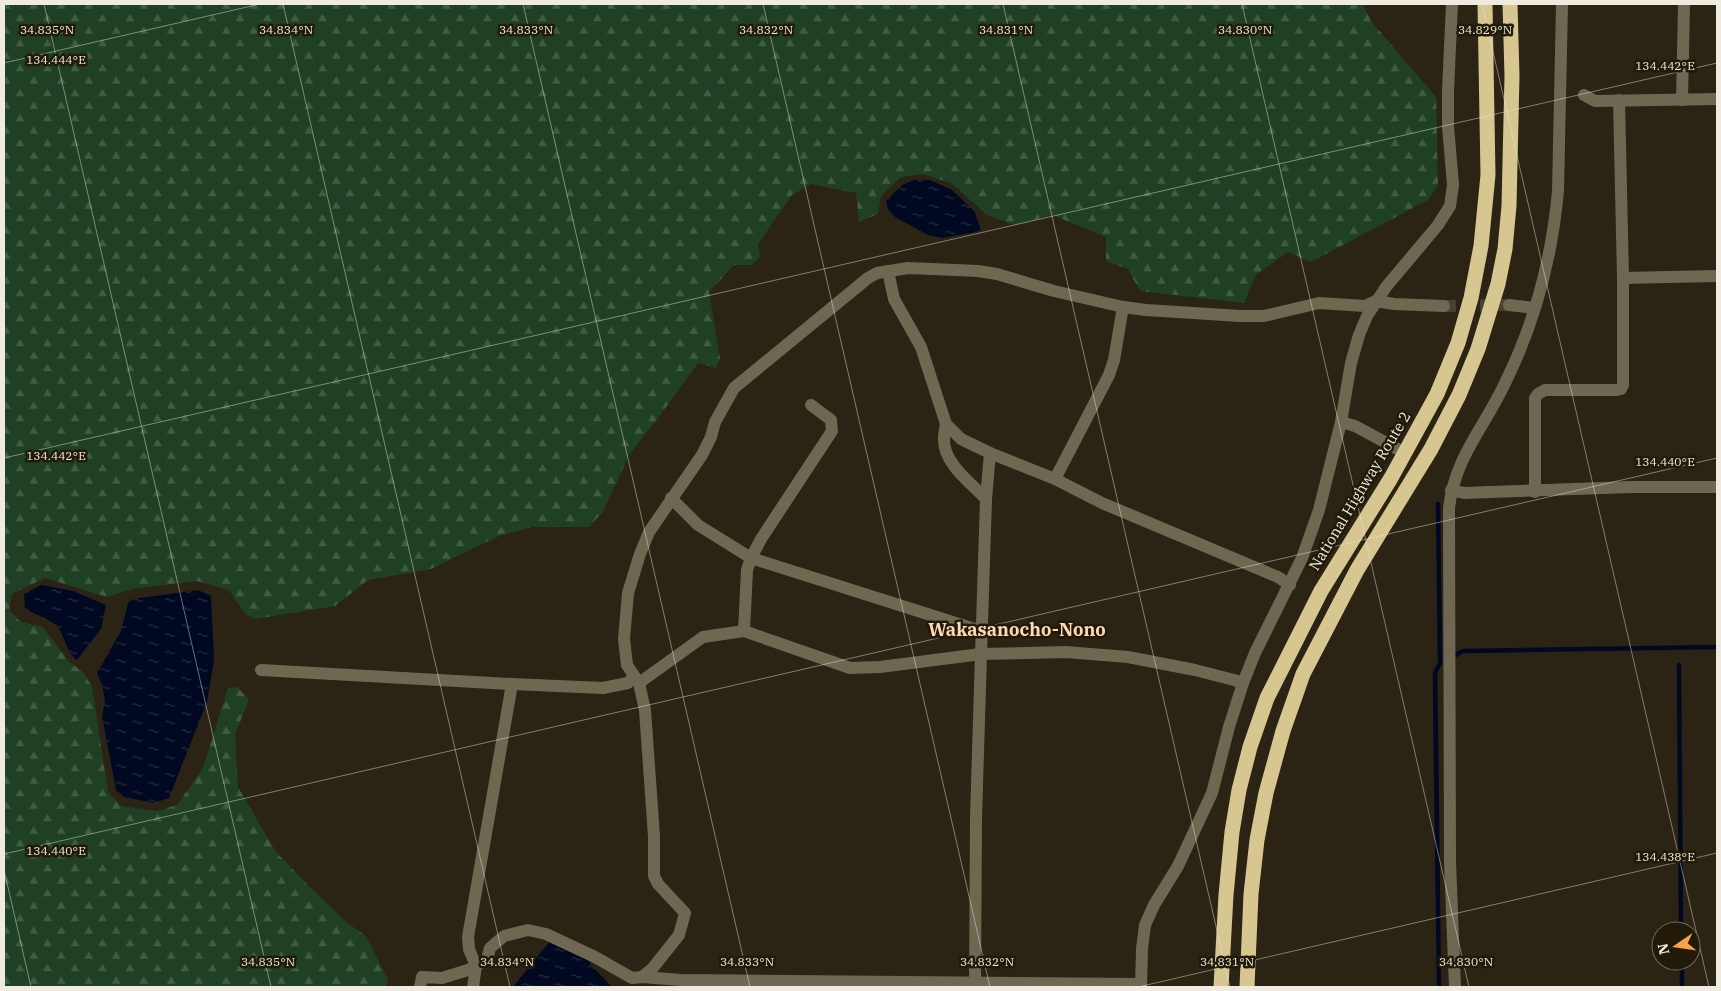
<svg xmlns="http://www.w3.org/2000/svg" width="1721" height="991" font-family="'IBM Plex Serif',serif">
<defs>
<pattern id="forest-firs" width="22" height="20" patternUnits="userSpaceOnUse" patternTransform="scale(1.25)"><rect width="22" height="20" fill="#1f4024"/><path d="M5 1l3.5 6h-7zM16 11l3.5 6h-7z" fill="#405c44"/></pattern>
<pattern id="water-ripples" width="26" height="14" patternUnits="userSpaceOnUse" patternTransform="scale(1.25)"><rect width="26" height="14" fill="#000921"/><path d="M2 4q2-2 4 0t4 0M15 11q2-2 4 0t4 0" fill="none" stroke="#262d41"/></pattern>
</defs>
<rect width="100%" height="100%" fill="#2b2313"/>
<!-- forest -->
<polygon fill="url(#forest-firs)" points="4,4 1363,4 1371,21 1436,97 1438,185 1428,200 1311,262 1288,252 1256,275 1244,303 1140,291 1128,269 1106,261 1106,237 1053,215 1014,225 987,215 951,183 922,174 901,177 881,196 878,214 859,222 856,193 811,184 792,195 758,244 760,257 752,265 734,265 709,292 720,359 716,368 698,363 658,418 629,455 603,512 589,527 532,527 501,535 431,569 368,580 335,606 255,619 245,614 229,590 197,581 132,589 107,597 45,578 12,594 9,610 21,622 43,627 69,662 82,671 92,686 108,792 121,806 157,811 177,805 203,768 228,688 237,687 249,699 235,735 238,787 276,852 308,885 345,921 367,937 388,980 386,987 4,987"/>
<!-- water -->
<g fill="url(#water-ripples)">
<polygon points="914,180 930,180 952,190 975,212 981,231 942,238 928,235 895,217 888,209 886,201 902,185"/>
<path d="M41 585 73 591 106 605 101 629 77 660C66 652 65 637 57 626 51 620 33 614 25 608L24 594Z"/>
<polygon points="198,590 211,596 214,660 207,702 169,798 154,803 124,797 116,790 102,716 105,701 102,685 97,673 121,631 128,603 132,599"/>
<polygon points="550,941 590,960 590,964 612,987 513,987"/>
</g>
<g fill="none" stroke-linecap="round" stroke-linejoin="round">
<!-- stream -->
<g stroke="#000921" stroke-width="4.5">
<polyline points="1438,504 1440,663 1435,673 1439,987"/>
<polyline points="1452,657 1463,651 1717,647"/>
<polyline points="1679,665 1681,931"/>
<polyline points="1682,961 1682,987"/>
</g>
<!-- street-tunnel -->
<polyline stroke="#494132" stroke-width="12" stroke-dasharray="12 6" stroke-linecap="butt" points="1444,306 1509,305"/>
<!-- street -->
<g stroke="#6e6853" stroke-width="12">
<polyline points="1584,95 1595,101 1717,99"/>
<polyline points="1682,100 1684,4"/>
<polyline points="888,271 894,299 921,347 946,424 961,439 990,453 1055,479 1102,503 1278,577 1290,585"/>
<polyline points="1623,278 1717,276"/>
<polyline points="1509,305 1534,308"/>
<polyline points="1341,422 1355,426 1405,453"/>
<path d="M946 424C945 429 944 434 944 439 943 463 971 483 986 499"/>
<polyline points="1055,479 1109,375 1114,360 1123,307"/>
<polyline points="1451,490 1464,493 1632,487 1717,487"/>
<polyline points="1535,492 1535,398 1538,394 1545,390 1617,390 1621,389 1623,385 1623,278 1619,100"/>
<polyline points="671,498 698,525 751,558 981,631"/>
<polyline points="744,631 747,570 751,558 761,539 832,431 831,420 811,405"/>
<polyline points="261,670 512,684"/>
<polyline points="639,683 703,637 744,631 850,668 880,667 981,654 1066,652 1128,657 1195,670 1234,680 1243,683"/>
<polyline points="642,977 652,969 679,935 685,913 658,884 654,876 654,836 645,710 639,683 627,665 624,639 628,593 640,554 649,532 702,455 711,437 715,422 734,388 868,278 877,273 908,268 978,271 997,274 1054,291 1123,307 1146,310 1240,316 1264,316 1319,303 1365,306 1376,301 1394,304 1444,306"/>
<polyline points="420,987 422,977 442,978 468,970 487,960 490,948 504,936 528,930 546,934 595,957 632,978 642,977 681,980 1141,984"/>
<polyline points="473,987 476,966 469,949 468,937 512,684 603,688 628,683 633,677"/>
<polyline points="975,987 976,819 981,654 986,499 990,453"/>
<polyline points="1141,987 1142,949 1145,925 1154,905 1178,866 1212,793 1229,727 1243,683 1255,653 1302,558 1319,510 1341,422 1351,363 1359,335 1367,316 1386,287 1438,225 1450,206 1453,185 1448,126 1448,91 1452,4"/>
<path d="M1455 987 1450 862 1449 508C1455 456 1485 427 1506 381 1535 322 1552 256 1558 191L1562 4"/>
</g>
<!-- highway -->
<g stroke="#d7c690" stroke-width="15">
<polyline points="1221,987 1226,895 1232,832 1239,790 1250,747 1267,698 1321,591 1391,478 1437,394 1458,343 1471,298 1481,246 1488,175 1485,4"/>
<polyline points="1247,987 1251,894 1257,840 1266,793 1283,731 1303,674 1357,570 1431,449 1459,395 1478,349 1498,284 1505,249 1509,206 1512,76 1510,4"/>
</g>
</g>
<!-- ticks -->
<path fill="none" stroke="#f0ebe0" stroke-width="1" stroke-opacity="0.45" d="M44 4 271 987M283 4 510 987M523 4 750 987M763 4 990 987M1003 4 1230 987M1242 4 1469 987M1482 4 1709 987M4 63 260 4M4 458 1717 63M4 854 1717 458M4 870 31 987M1138 987 1717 853"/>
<g text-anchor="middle" stroke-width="5" stroke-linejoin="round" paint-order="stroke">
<!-- street labels -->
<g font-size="15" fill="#f0ebe0" stroke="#211a09">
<text transform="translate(1360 491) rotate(-59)" y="5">National Highway Route 2</text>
</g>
<!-- quarter labels -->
<g font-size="18" font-weight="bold" fill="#fcd8b6" stroke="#211a09">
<text x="1017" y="636">Wakasanocho-Nono</text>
</g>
</g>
<g font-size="12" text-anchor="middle" fill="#f0ebe0" stroke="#211a09" stroke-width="5" stroke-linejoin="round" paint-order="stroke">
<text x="47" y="34">34.835°N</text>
<text x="286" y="34">34.834°N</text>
<text x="526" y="34">34.833°N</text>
<text x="766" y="34">34.832°N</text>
<text x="1006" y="34">34.831°N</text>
<text x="1245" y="34">34.830°N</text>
<text x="1485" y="34">34.829°N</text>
<text x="56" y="64">134.444°E</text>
<text x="1665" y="70">134.442°E</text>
<text x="56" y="460">134.442°E</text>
<text x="1665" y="466">134.440°E</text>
<text x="56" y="855">134.440°E</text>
<text x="1665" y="861">134.438°E</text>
<text x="268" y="966">34.835°N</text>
<text x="507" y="966">34.834°N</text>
<text x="747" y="966">34.833°N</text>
<text x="987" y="966">34.832°N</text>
<text x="1227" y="966">34.831°N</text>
<text x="1466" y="966">34.830°N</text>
</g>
<!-- border -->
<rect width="1721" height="991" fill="none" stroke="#f0ebe0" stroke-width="10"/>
<!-- north arrow -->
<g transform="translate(1676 946) rotate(257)"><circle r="24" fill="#211a09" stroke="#746e5f"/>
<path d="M0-4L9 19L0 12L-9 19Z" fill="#f5a345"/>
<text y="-8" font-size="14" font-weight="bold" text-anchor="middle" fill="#f0ebe0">N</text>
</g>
</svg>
